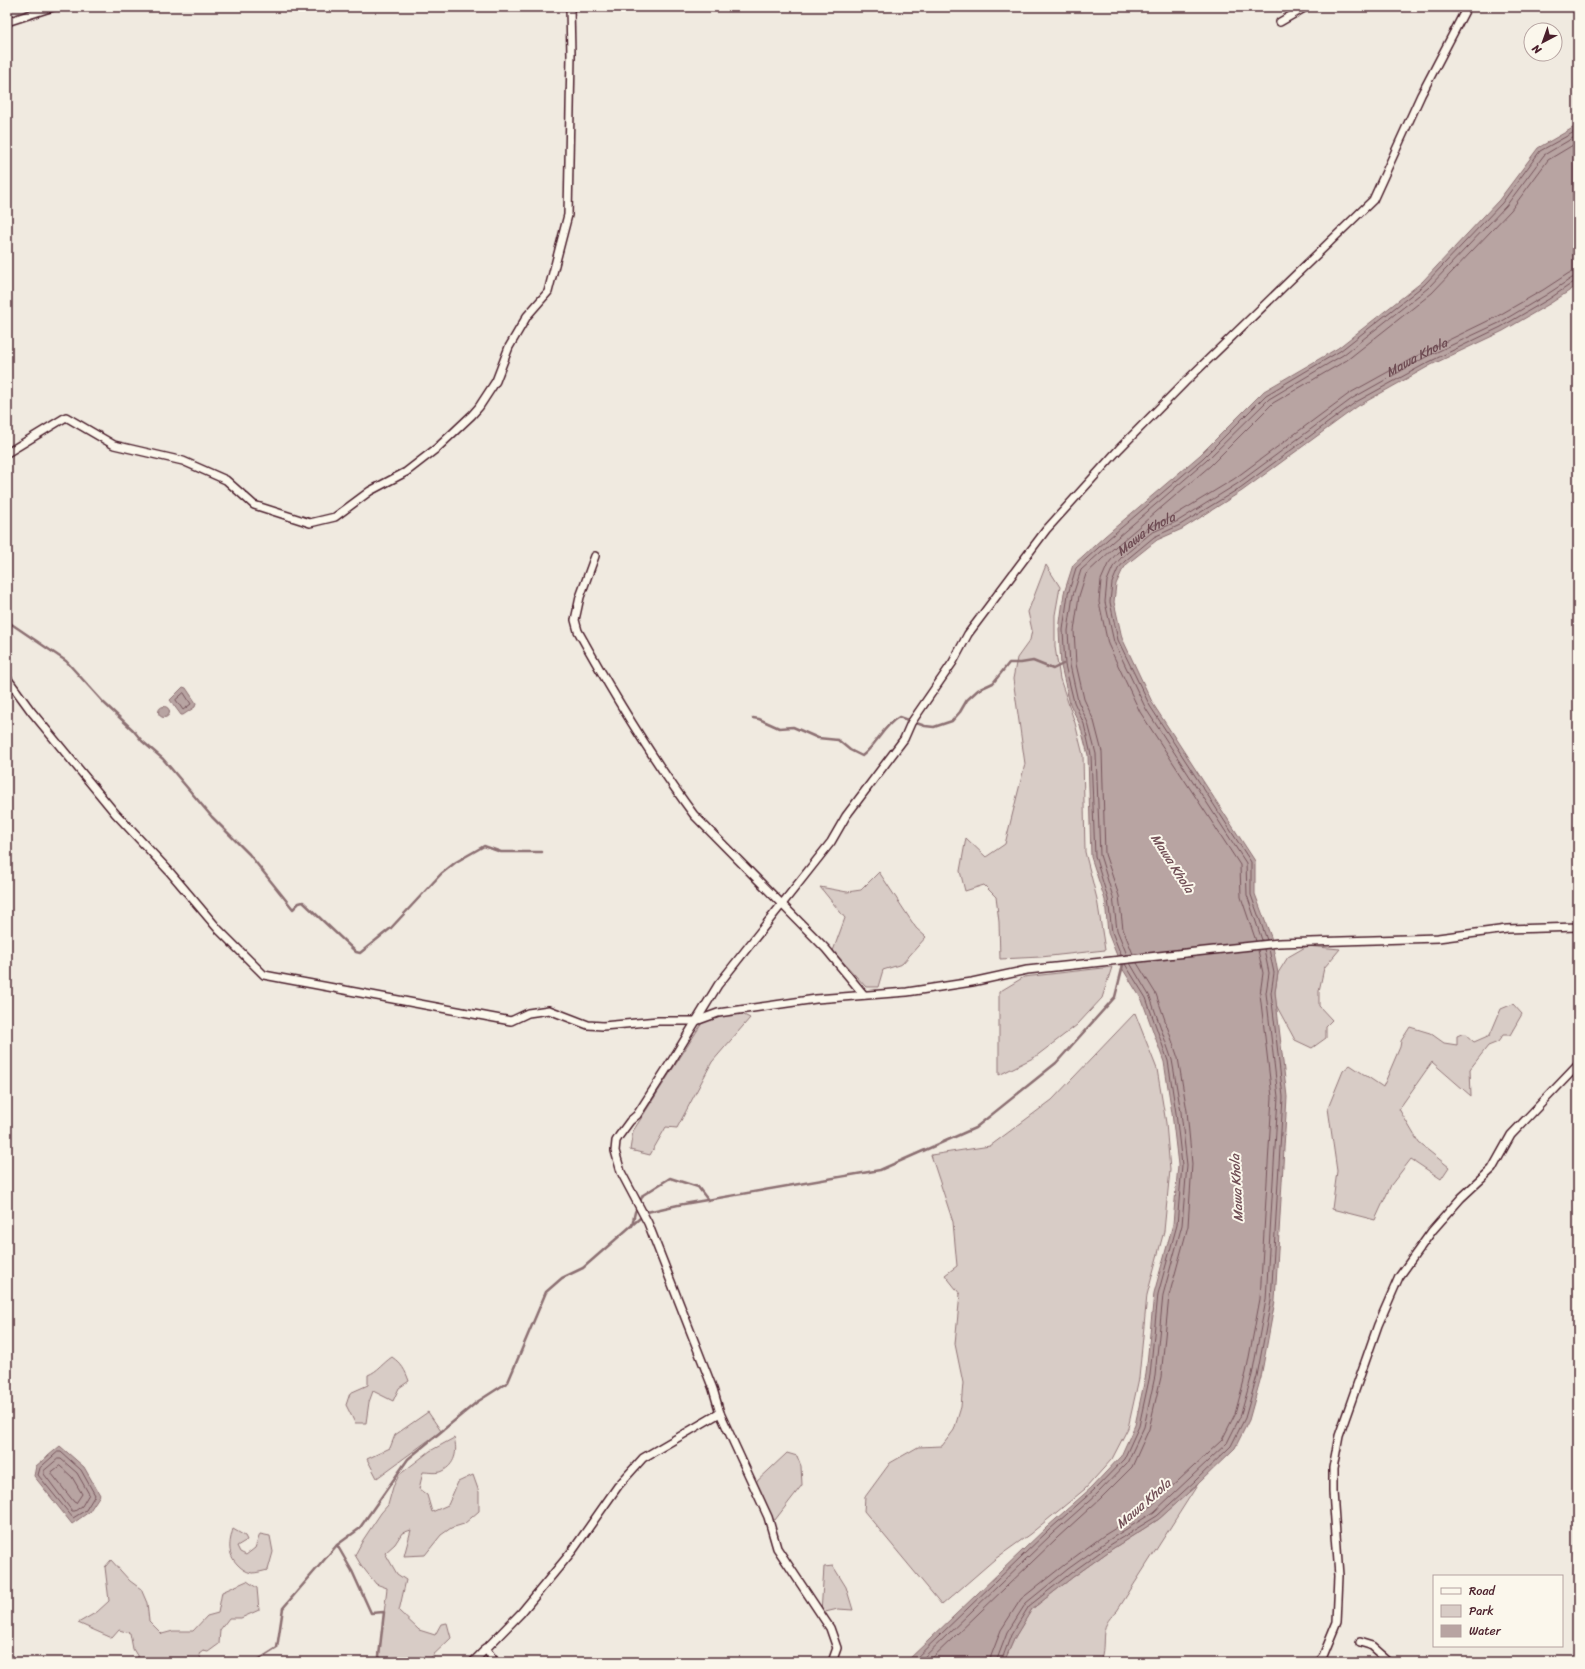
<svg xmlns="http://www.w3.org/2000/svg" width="1585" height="1669" font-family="Sriracha,sans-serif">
<rect width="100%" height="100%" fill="#f0eae0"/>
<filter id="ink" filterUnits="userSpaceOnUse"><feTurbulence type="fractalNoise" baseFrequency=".025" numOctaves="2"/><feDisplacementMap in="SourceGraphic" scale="8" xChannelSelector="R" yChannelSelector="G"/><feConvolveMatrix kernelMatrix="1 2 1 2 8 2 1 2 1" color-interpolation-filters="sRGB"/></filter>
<g filter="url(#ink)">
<!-- green -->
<g fill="#d8ccc6" stroke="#917678">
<polygon points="1046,565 1060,587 1055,615 1055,647 1060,679 1075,723 1083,755 1085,852 1097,899 1105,950 1041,957 1000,959 999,922 996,897 984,885 965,891 960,871 966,838 986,857 1005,844 1025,764 1013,679 1017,658 1030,640 1032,630 1028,612"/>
<polygon points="879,872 916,928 926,937 902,964 883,970 878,987 866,987 833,951 845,918 820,887 847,892 861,890"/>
<polygon points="1307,946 1340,949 1324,968 1319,991 1319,1006 1332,1020 1326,1026 1326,1038 1312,1048 1295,1040 1276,1005 1275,992 1278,973 1288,957"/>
<polygon points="1112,967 1102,998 1077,1025 1035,1057 999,1075 999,992 1024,977"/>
<polygon points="1513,1004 1522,1014 1510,1035 1503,1035 1498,1042 1488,1046 1470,1069 1471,1096 1432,1062 1399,1109 1419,1143 1449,1167 1441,1179 1411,1159 1391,1185 1375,1220 1332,1209 1337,1171 1328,1108 1343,1071 1350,1065 1383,1087 1400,1047 1401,1041 1410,1027 1430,1033 1444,1043 1457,1045 1457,1036 1464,1033 1474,1042 1490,1035 1501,1009"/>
<polygon points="740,1013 750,1018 712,1062 677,1128 666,1127 650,1155 630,1150 633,1131 704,1020"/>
<polygon points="1135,1013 1157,1069 1166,1123 1170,1170 1164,1231 1147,1295 1139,1378 1128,1428 1112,1459 1085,1489 1030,1534 995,1559 942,1605 864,1511 865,1497 890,1463 918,1447 942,1446 954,1430 961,1407 963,1383 955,1344 960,1294 945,1275 957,1266 953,1222 931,1155 990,1146 1052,1100"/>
<path d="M392 1357C402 1364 405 1370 409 1381L399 1388 393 1401 373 1391 369 1402 366 1423H355L346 1405 350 1393 368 1385V1375C378 1371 383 1363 392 1357Z"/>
<polygon points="428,1412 441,1431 377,1478 367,1459 390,1448 395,1435"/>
<path d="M454 1438C458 1451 455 1465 442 1471 437 1474 428 1472 423 1472L419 1489 427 1495 432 1512 448 1505 458 1482 473 1475 479 1492V1511L464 1524 451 1528 441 1535 425 1555 404 1556 411 1530 402 1533 395 1544 385 1553 397 1574 406 1580 399 1611 419 1630 435 1635 441 1624 447 1623 451 1638 427 1661 420 1657 415 1662H381L379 1656 387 1588 376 1584 361 1565 355 1555 363 1540 381 1513 388 1505 393 1487 399 1475 430 1451Z"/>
<polygon points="787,1453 797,1456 801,1466 802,1485 775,1520 768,1517 753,1485"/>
<path d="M1198 1484 1117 1611C1096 1629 1108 1640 1100 1662H1004L1015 1637 1032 1609 1073 1577 1112 1549 1159 1519Z"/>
<path d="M233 1529 245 1536 247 1540 237 1546 240 1552 246 1555 255 1548 260 1534 270 1536 273 1552 268 1570C263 1571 257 1573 252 1573 246 1572 242 1569 238 1565 227 1554 229 1543 233 1529Z"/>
<polygon points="111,1560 130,1581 141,1589 147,1603 149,1621 162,1634 173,1631 193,1631 207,1616 218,1613 222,1592 247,1581 257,1588 259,1610 241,1618 229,1618 220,1630 219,1644 208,1652 203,1651 199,1654 201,1659 195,1662 141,1662 133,1649 130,1633 119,1630 112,1638 78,1623 97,1612 109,1601 105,1567"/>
<polygon points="833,1566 846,1587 853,1610 838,1609 821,1613 824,1567"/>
</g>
<!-- water -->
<g fill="#b8a4a2" stroke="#8c6f72">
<polygon points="1578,125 1578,285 1551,303 1503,331 1431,365 1358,406 1242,491 1182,529 1157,540 1127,564 1122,571 1116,584 1114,602 1122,638 1153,704 1255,861 1255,894 1271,937 1278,973 1275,992 1287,1097 1275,1301 1261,1377 1249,1420 1235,1448 1198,1484 1159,1519 1112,1549 1073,1577 1032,1609 1015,1637 1004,1662 906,1662 1047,1527 1091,1488 1121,1456 1135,1425 1146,1374 1154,1293 1173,1224 1178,1165 1172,1113 1164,1062 1142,1000 1122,968 1108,933 1105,900 1091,857 1088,755 1080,725 1070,704 1061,666 1059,630 1064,593 1073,565 1105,536 1200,455 1264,391 1338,348 1422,282 1499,200 1538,148"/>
<polygon points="183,687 186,688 196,703 195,707 183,715 181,715 170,700"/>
<circle cx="164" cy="712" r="5.5"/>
<polygon points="60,1446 84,1467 100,1495 89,1512 72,1524 34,1476 36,1466"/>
</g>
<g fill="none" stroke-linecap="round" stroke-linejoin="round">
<!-- shore -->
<g stroke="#76545b" stroke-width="1">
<polygon points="184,693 191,704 183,710 176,700"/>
<polyline points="1262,940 1247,895 1246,863 1146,709 1114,642 1105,602 1107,581 1113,567 1121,558 1151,533 1178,521 1237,484 1353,398 1426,357 1499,323 1546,295 1572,278 1578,277"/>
<polyline points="1267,940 1251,895 1251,862 1150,706 1118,640 1110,602 1112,583 1118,569 1125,561 1154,537 1180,525 1240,488 1356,402 1429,362 1501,327 1549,299 1574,282 1578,282"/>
<path id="s1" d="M1256 941 1241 897 1240 865 1140 712 1108 644 1099 602 1101 580 1108 564 1117 553 1148 528 1175 515 1234 479 1350 393 1424 352 1496 317 1543 290 1569 273 1578 271"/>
<polyline points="1133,954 1123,929 1119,896 1105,854 1102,752 1094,721 1084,699 1076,664 1074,631 1079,596 1086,574 1115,547 1210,466 1273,403 1347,360 1432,293 1511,210 1548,160 1578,142"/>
<polyline points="1121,955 1112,932 1108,899 1095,856 1091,755 1084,724 1074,702 1065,665 1063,630 1068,594 1076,568 1108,539 1203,458 1266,395 1340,351 1424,285 1502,203 1540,151 1578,130"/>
<polyline points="1127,955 1117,930 1113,897 1100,855 1096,754 1088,723 1078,701 1070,665 1068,631 1073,595 1081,570 1111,543 1206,461 1269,399 1343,355 1428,288 1506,206 1544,155 1578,135"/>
<polygon points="58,1452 61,1452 81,1470 95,1495 86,1510 73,1518 38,1475 40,1468"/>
<polygon points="58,1459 61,1459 77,1473 89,1494 82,1506 75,1511 72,1511 44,1474 44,1471"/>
<polygon points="60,1466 72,1477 82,1494 76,1503 74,1502 52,1474 52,1472"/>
<polyline points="912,1662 1049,1530 1094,1490 1124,1459 1139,1426 1150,1375 1158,1294 1177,1225 1182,1165 1176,1113 1168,1061 1146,998 1125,964"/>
<polyline points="919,1662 1053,1533 1097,1494 1127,1463 1144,1427 1155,1376 1163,1295 1182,1225 1187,1165 1181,1112 1172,1060 1150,997 1130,963"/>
<polyline points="928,1662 1057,1538 1101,1498 1132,1467 1149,1429 1161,1377 1169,1296 1188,1226 1192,1164 1187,1111 1178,1058 1156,994 1137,963"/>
<polyline points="990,1662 991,1656 1001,1630 1021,1599 1064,1565 1103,1536 1150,1507 1222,1440 1235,1414 1246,1373 1260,1299 1272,1097 1260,994 1263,973 1258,950"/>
<polyline points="996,1662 1007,1633 1026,1603 1068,1569 1107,1541 1154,1512 1227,1443 1240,1417 1252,1375 1266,1300 1278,1097 1266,993 1269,973 1264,949"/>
<polyline points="1001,1662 1011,1635 1029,1606 1071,1573 1110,1545 1157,1516 1195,1481 1231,1446 1245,1418 1257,1376 1271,1301 1283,1097 1271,993 1274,973 1269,949"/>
</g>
<!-- stream -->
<g stroke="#8c6f72" stroke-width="2.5">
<polyline points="7,621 66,661 104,703 133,730 142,741 163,759 212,817 249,854 293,909 299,903 303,902 356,952 360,953 391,928 441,874 456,862 484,846 501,852 542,852"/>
<path d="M753 718 759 719 779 728 793 727 818 738 838 740 850 750 862 756C876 745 885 724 899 717L925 726 934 727 952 721 960 712 967 700 978 690 993 683 1009 663H1021L1033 661 1053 669 1063 664"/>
<polyline points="632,1226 635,1212 643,1195 670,1178 698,1187 708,1200"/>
<polyline points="337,1545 352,1571 371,1613 384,1612 379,1656 381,1662"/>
<polyline points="255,1662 277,1648 283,1608 337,1545 359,1529 408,1459 477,1402 508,1382 546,1292 562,1278 583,1268 647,1212 678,1205 880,1170 975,1128 1056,1063 1115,997 1123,965"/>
</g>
<defs>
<g id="street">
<polyline points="7,22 53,7"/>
<polyline points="1280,22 1306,7"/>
<polyline points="7,453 66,417 114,445 183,461 226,480 254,505 310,523 335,517 370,491 406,472 437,448 472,415 479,407 496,381 509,347 527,316 548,292 568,215 571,55 570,7"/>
<path d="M595 556 580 597 575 620 578 631C613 694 651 757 694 815L826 949 864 995"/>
<polyline points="7,678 31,711 115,813 169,871 218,929 264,975 511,1021 528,1013 549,1010 588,1025 603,1026 658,1021 696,1021 718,1013 816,999 907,992 972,982 1027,970 1279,943 1438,938 1507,929 1578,927"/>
<polyline points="1360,1642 1373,1646 1391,1662"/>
<polyline points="485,1648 495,1662"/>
<polyline points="473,1662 521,1613 573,1550 618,1486 643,1458 720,1413"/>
<polyline points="832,1662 837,1648 830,1628 777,1548 768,1517 720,1413 713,1389 648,1223 621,1172 615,1151 616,1141 619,1136 630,1121 637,1115 671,1062 718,985 831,842 846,816 904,739 911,723 953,662 968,634 1046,530 1119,449 1185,382 1373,200 1421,95 1467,7"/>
<polyline points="1318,1662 1323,1656 1337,1622 1339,1576 1333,1492 1333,1468 1339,1436 1378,1325 1399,1277 1432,1231 1461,1198 1492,1169 1511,1135 1578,1065"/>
</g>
</defs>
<!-- street casing -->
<use href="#street" stroke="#4a1f2b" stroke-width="10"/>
<!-- street -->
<use href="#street" stroke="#fbf7ec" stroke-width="7"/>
</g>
</g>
<g text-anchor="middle" stroke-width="4" stroke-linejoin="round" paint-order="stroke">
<!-- water labels -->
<g font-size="13" font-style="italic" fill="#704e55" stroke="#fbf7ec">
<text dy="5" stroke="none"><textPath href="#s1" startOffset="792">Mawa Khola</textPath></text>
<text dy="5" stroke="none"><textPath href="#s1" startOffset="468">Mawa Khola</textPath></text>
<text transform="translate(1173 863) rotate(57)" y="5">Mawa Khola</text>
<text transform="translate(1236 1188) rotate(-93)" y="5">Mawa Khola</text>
<text transform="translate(1143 1503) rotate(-41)" y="5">Mawa Khola</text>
</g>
</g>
<!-- margin -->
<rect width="1585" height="1669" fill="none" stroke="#fbf7ec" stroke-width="24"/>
<rect x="12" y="12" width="1561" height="1645" fill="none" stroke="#4a1f2b" stroke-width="1.5" filter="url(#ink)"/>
<!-- legend -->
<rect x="1433" y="1575" width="130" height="72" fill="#fbf7ec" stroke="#b4a19f"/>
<rect x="1441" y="1588" width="20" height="6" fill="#fbf7ec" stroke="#b4a19f"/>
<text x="1469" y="1595" font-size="12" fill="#4a1f2b">Road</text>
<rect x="1441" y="1605" width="20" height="12" fill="#d8ccc6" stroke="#b4a19f"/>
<text x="1469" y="1615" font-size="12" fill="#4a1f2b">Park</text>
<rect x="1441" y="1625" width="20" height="12" fill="#b8a4a2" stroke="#b4a19f"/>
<text x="1469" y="1635" font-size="12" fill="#4a1f2b">Water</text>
<!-- north arrow -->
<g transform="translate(1543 42) rotate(221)"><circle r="19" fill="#fbf7ec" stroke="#b4a19f"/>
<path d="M0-3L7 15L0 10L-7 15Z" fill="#4a1f2b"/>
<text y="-6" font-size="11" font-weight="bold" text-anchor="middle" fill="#4a1f2b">N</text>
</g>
</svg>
